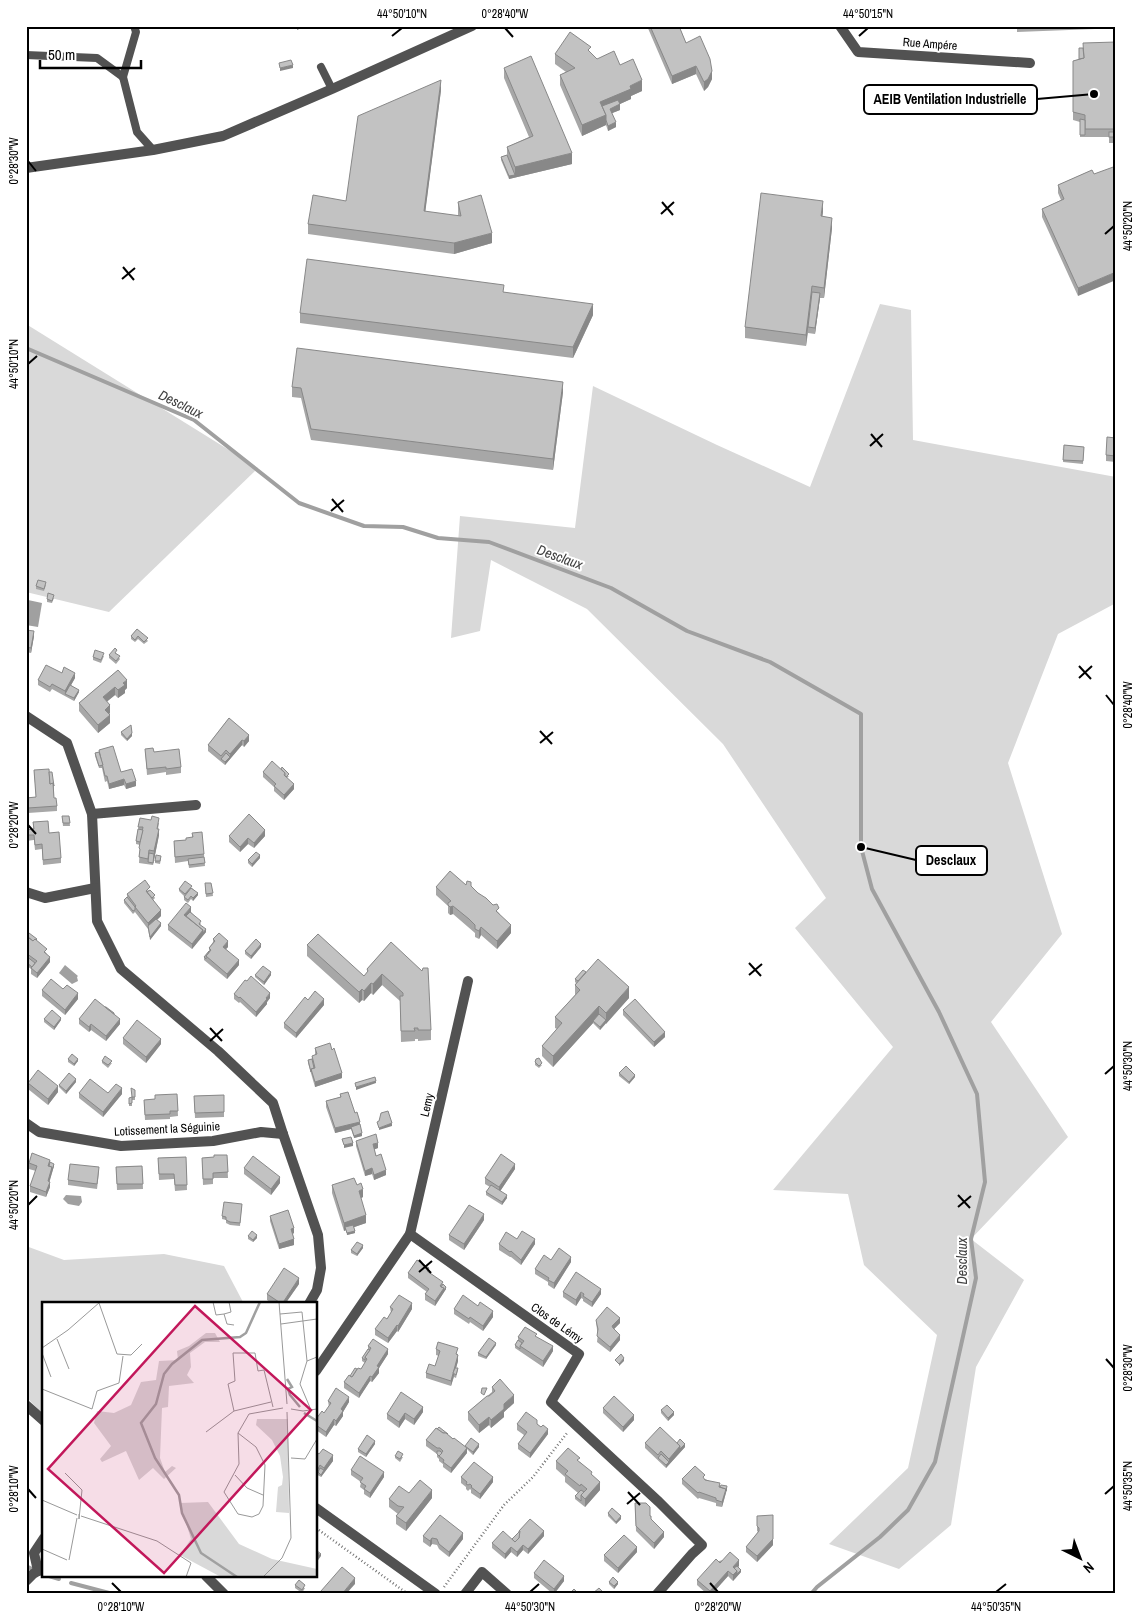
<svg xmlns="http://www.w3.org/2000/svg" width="1142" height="1620" font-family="'Archivo Narrow',sans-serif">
<rect width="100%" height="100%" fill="#fff"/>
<!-- green -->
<g fill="#d9d9d9">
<polygon points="880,304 911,310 913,440 1116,477 1116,603 1058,634 1008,763 1062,934 991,1022 1068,1137 971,1239 1024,1280 976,1367 951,1525 899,1569 829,1544 908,1468 937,1335 864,1265 848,1194 773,1190 893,1047 795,928 826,898 723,744 587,609 491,560 480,631 451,638 460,516 575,528 593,386 717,445 810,487"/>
<polygon points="26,324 258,468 109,612 26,592"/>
<polygon points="26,1246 64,1260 164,1254 224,1266 244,1304 44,1304 44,1415 26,1397"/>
</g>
<!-- water -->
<g fill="#a0a0a0">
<polygon points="28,600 42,603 38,627 26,625"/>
<polygon points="65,965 78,976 77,977 78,981 72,984 59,973"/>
<polygon points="66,1195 81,1196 82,1202 79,1206 68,1204 63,1199"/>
</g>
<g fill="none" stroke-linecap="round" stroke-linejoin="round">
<!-- stream -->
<g stroke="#a0a0a0" stroke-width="4">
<polyline points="26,348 194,420 299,503 364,526 403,527 438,538 489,542 611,588 687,631 770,662 861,714 861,847 872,889 939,1012 977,1094 985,1182 971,1239 976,1278 935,1462 908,1510 880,1537 817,1587 811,1594"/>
<polyline points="26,1566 44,1575"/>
<polyline points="49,1576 59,1579"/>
<polyline points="71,1583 113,1594"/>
</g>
<!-- path -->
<g stroke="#747474" stroke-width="2.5" stroke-dasharray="1 2.5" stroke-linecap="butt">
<polyline points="316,1528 408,1594"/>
<polyline points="444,1587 504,1505 533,1477 567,1433"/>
</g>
<!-- service -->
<g stroke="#525252" stroke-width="8">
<polyline points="26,55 97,58 123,77 137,132 153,150"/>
<polyline points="321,67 332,89"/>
<polyline points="123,77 136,32 134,26"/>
</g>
<!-- minor -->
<g stroke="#525252" stroke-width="10">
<polyline points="840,26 858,52 1030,63"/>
<polyline points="26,168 153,150 223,136 332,89 472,26"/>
<polyline points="26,716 67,743 92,814 97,921 121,969 218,1051 273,1103 283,1134 318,1235 321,1268 317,1290 309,1304"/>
<polyline points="92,814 196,805"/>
<polyline points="26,892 45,898 95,888"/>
<polyline points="26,1123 39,1132 121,1146 213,1141 261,1132 283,1134"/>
<polyline points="410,1234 468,981"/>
<polyline points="316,1371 410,1234 579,1354 551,1402 659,1502 702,1545 692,1554 657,1594"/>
<polyline points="316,1508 436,1594"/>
<polyline points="38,1571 34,1553 44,1538"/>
<polyline points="26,1581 33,1574 43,1568"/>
<polyline points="465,1594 482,1572 507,1594"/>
</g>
<!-- tertiary -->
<g stroke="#525252" stroke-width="10">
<polyline points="26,1405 44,1421"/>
<polyline points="206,1576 224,1594"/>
</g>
</g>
<!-- wall -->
<g fill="#a7a7a7">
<polygon points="647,26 679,26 686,43 712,79 708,87 704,91 696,74 672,84"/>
<polygon points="1017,26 1095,26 1095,29 1017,32"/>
<polygon points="1116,42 1116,143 1109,143 1109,137 1080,137 1080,122 1073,120 1073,61 1079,59 1083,48"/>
<polygon points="591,53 597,59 620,65 642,91 631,96 631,99 620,104 620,110 612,113 616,127 608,131 606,125 582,136 560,85 560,75 566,72 555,64 555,54"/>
<polygon points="504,68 572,164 509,179 501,160 501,157 507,155 507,147 529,137 504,78"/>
<polygon points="441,90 425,212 458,216 458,202 492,243 454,254 308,234 308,224 346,201"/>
<polygon points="1092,170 1078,296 1042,217 1042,209 1061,200 1058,193 1058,185"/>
<polygon points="823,212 822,216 832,228 824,298 820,298 815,334 808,333 806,346 745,338 745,327"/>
<polygon points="504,292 593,315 573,358 300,323 300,313"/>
<polygon points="292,387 563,392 553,470 311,440 301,398 292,397"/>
<polygon points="1116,438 1116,462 1106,461 1106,455"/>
<polygon points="1064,445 1084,447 1083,464 1063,462"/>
<polygon points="46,585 44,591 36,589 36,586"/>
<polygon points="54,598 52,603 47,602 47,599"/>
<polygon points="137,629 148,641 144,644 138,639 135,642 131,639 131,636"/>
<polygon points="26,630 34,636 31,653 26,652"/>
<polygon points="117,653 116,654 120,659 116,664 109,658 109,655"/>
<polygon points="104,656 101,663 93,660 93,657"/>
<polygon points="118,670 127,688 125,690 125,693 118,698 115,695 107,701 110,713 109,714 110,723 98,733 79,711 79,703"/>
<polygon points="62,673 75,678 71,685 79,692 74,701 52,689 50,692 38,685 38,680"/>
<polygon points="229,718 249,741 244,747 242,745 225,765 208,751 208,745"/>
<polygon points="121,732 132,736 127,741 121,735"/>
<polygon points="145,749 154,752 181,767 181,773 166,775 166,772 147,775"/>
<polygon points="99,750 121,772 136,786 126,789 124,785 109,789 107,781 105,782 102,768 99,768 95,756 95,753 99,752"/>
<polygon points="34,770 49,772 54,786 54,798 57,806 57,811 28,813 26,798 36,797"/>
<polygon points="263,772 289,776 287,778 294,789 284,800 274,791 274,787 263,777"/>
<polygon points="62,816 69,816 70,826 63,826"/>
<polygon points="140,818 159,823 158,829 159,835 153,865 139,863 140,845 136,844 136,841"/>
<polygon points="33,822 49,833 61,858 61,863 43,865 42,849 35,850 34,840 26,841 26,830 33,829"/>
<polygon points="192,833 204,854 205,866 189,868 188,861 175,863 174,841 186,840 192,837"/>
<polygon points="229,836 265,836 254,848 248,844 240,852 229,842"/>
<polygon points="260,858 252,867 248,863 248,860"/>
<polygon points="161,859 160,864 155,863 155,861"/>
<polygon points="205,883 211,883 213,896 206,897"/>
<polygon points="466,885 471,886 499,913 511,933 497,949 481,935 479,939 475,937 475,933 453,914 450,915 448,913 448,906 436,895 436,887"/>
<polygon points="192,888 198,895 193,901 191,899 188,903 184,900 184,896 179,891 179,889"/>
<polygon points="150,890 155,898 153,900 161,916 157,920 161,926 150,940 148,929 135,912 133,914 124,903 124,900 127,897 127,894"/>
<polygon points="191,912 201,924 200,925 206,932 192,949 168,930 168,925"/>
<polygon points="26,936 37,941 47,954 50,962 37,978 31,974 31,969 26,965"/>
<polygon points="213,939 228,947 226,949 239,965 227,979 204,960 204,957 209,951 209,948 213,942"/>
<polygon points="391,942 431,1030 431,1040 418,1041 418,1039 415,1039 415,1041 401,1042 400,1001 382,985 373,995 371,993 364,1001 362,1000 359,1003 307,956 307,945 364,976 367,973 367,969"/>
<polygon points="261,947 251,959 245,954 245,951"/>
<polygon points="586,972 629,998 600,1030 593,1023 553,1067 542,1056 542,1046 557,1029 555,1028 555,1017 575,995 575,985 576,983 575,982 575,979"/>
<polygon points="255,975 271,975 264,985 255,977"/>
<polygon points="63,989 78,999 65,1015 42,996 42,990"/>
<polygon points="234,994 270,998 267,1002 267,1004 256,1017 240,1002 239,1003 234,999"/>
<polygon points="308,1000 324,1005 296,1038 284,1028 284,1023"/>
<polygon points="623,1010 665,1037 654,1047 623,1015"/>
<polygon points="114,1015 120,1024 106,1041 91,1030 89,1032 79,1024 79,1019"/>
<polygon points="44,1019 61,1020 54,1030 44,1022"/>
<polygon points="123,1038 161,1044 146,1063 123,1044"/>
<polygon points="315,1048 342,1078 315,1087 308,1063 308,1060 312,1059 312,1056 315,1055"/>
<polygon points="68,1059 78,1061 74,1066 68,1062"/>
<polygon points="102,1061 112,1063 108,1068 102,1063"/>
<polygon points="535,1062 542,1065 539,1068 535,1065"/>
<polygon points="619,1073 635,1077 629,1084 619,1076"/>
<polygon points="76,1082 66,1094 59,1087 59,1085"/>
<polygon points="28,1083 58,1092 48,1105 28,1089"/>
<polygon points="135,1090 135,1100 132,1100 132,1106 129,1106 129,1098 132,1097"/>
<polygon points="79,1093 108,1093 122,1094 103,1117 79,1098"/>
<polygon points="177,1094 178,1116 170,1117 170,1119 145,1120 144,1100 155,1099"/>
<polygon points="340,1094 355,1113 362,1136 354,1138 351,1129 335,1133 326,1107 326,1101 340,1097"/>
<polygon points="224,1095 224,1117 195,1118 194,1096"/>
<polygon points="356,1141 378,1148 374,1149 376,1156 386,1175 374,1180 372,1174 365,1176 356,1146"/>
<polygon points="227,1155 228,1178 213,1178 213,1184 203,1185 202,1158 214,1157"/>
<polygon points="186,1157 187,1190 175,1191 174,1179 159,1180 158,1158"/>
<polygon points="50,1162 54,1166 49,1182 50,1187 46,1197 30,1192 30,1186 36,1171 29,1169 29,1163"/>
<polygon points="142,1166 143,1189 117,1190 116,1167"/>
<polygon points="244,1168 280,1183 271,1195 244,1174"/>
<polygon points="515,1169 500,1191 507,1198 502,1205 486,1195 486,1192 490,1187 485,1184 485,1178"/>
<polygon points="99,1172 97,1189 68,1185 68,1180"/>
<polygon points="332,1185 357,1185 363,1197 361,1198 366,1223 354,1227 355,1233 347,1235 346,1230 344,1231 332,1193"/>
<polygon points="242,1204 240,1226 230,1225 226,1223 226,1220 222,1219 222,1216"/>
<polygon points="270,1216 294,1233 293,1234 294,1245 279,1249 270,1221"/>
<polygon points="484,1220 464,1250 449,1240 449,1235"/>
<polygon points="248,1236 257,1238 253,1242 248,1239"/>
<polygon points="517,1239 535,1244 521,1265 511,1257 510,1257 499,1250 499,1244"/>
<polygon points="363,1248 357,1256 351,1253 351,1250"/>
<polygon points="551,1260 571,1262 554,1289 548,1285 548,1282 535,1274 535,1269"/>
<polygon points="429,1272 443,1284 446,1289 435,1306 425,1300 425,1294 427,1292 408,1278 408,1273"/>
<polygon points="299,1284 285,1304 273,1304 267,1300 267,1294"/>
<polygon points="563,1292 601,1294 592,1307 583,1301 583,1299 581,1298 576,1306 563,1297"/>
<polygon points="390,1307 412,1309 398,1332 397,1331 388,1343 375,1335 375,1329 387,1319 391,1313"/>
<polygon points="454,1309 493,1317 483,1331 470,1322 469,1324 454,1314"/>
<polygon points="596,1320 620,1323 614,1329 620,1340 610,1352 597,1342 598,1333 597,1330"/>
<polygon points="518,1337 553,1351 543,1367 515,1348 515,1345 518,1340"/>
<polygon points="496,1345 486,1359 478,1356 478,1353"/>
<polygon points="368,1346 388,1354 379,1368 379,1373 372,1382 370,1381 359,1398 344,1388 344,1382 350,1376 361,1369 365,1363 362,1361 362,1358 368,1349"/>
<polygon points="436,1349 458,1354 458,1361 456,1368 458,1370 456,1378 454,1377 451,1386 426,1378 426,1373 435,1366 439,1356 436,1355"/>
<polygon points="492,1387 514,1403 504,1412 504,1417 491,1428 489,1425 479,1433 468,1420 468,1412 492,1392"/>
<polygon points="328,1401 349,1402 343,1412 343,1416 336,1426 334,1425 326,1437 316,1430 316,1419 324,1413 329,1407"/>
<polygon points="603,1408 634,1420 623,1432 603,1413"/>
<polygon points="661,1410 674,1415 668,1421 661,1413"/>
<polygon points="423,1412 414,1425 405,1419 399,1428 387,1419 387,1414"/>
<polygon points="517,1424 537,1424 548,1434 530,1458 518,1449 518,1444 524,1435 517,1430"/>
<polygon points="448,1435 465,1447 465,1446 479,1447 473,1455 467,1449 467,1453 451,1473 443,1467 443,1464 439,1461 439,1459 437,1457 437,1454 426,1446 426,1440"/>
<polygon points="645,1443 677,1443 685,1447 666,1468 645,1448"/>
<polygon points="375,1444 366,1457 358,1452 358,1449"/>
<polygon points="316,1452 333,1461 321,1477 316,1474"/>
<polygon points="395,1456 403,1457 400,1462 395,1458"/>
<polygon points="556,1461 580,1462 592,1475 600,1490 585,1507 575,1499 575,1496 578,1493 565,1482 565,1477 556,1469"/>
<polygon points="351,1470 384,1477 370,1498 364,1494 364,1490 360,1487 361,1482 351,1475"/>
<polygon points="461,1477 493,1482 480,1499 471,1493 471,1490 470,1489 468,1491 466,1489 466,1487 461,1483"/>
<polygon points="682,1479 705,1479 727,1489 722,1507 716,1506 716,1503 699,1498 698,1499 682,1484"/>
<polygon points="409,1493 432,1498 406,1531 396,1524 396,1516 398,1514 389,1507 389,1499"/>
<polygon points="635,1503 650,1516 651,1519 664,1537 654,1549 636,1531"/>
<polygon points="608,1513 621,1519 616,1524 608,1516"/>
<polygon points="757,1516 773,1545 757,1562 746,1552 746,1547 758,1532 757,1531"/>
<polygon points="423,1536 463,1539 449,1557 439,1549 437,1545 432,1544 430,1547 423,1542"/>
<polygon points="544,1536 528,1554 523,1550 517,1557 511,1552 505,1559 492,1548 492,1543 512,1539"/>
<polygon points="637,1552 618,1573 604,1561 604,1555"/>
<polygon points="723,1560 739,1566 738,1567 741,1572 733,1581 728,1576 712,1594 707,1594 697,1585 697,1580 719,1561"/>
<polygon points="534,1573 564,1581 554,1594 553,1594 534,1578"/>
<polygon points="609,1582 618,1584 614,1589 609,1584"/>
<polygon points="295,1585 305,1588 302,1593 295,1588"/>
</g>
<!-- shaded-wall -->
<g fill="#888">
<polygon points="300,26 306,26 297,30 297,27"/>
<polygon points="293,65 293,68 280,71 280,68"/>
<polygon points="696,66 696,74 672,84 672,76"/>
<polygon points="712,71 712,79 708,87 704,91 704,82"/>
<polygon points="441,80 441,90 424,222 424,211"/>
<polygon points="642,80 642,91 631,96 631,99 602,112 600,102 630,86"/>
<polygon points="620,104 620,110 610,114 610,109"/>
<polygon points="606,115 606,125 582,136 582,125"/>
<polygon points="616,122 616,127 608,131 608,126"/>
<polygon points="572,153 572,164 509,179 509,176 515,175 515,167"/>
<polygon points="823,201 823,212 821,227 821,216"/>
<polygon points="832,218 832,228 824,298 824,288"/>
<polygon points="492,233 492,243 454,254 454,243"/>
<polygon points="1116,272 1116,280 1078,296 1078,288"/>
<polygon points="812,286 812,297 808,327 806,346 806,335"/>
<polygon points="820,293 820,298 815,334 815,328"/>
<polygon points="593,304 593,315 573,358 573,347"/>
<polygon points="563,382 563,392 553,470 553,459"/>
<polygon points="34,631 34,636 31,653 31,648"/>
<polygon points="75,673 75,678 66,694 65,694 65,696 65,691"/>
<polygon points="127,680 127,688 125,690 125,693 118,698 118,690 123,683"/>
<polygon points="115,687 115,695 103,705 103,697"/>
<polygon points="79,690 79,692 74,701 74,698"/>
<polygon points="110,705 110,713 105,718 105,710"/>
<polygon points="110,715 110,723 98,733 98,725"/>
<polygon points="132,733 132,736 127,741 127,739"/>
<polygon points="249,735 249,741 244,747 244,741"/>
<polygon points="242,740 242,745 225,765 225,762 230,757 230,754"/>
<polygon points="124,779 124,785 109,789 109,784"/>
<polygon points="136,781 136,786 126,789 126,784"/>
<polygon points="294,784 294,789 284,800 284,795"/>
<polygon points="159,829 159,835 153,865 154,851"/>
<polygon points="265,830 265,836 254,848 254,843"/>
<polygon points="248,838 248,844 240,852 240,847"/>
<polygon points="260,855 260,858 252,867 252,864"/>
<polygon points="198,893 198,895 193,901 193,898"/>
<polygon points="453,906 453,914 450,915 450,907"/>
<polygon points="191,907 191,912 186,919 184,915"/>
<polygon points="161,910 161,916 148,928 148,923"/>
<polygon points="161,923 161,926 150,940 150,937"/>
<polygon points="511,925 511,933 497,949 497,941"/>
<polygon points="481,927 481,935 479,939 479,931"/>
<polygon points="206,929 206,932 192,949 192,944 203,930"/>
<polygon points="228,941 228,947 223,952 223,947"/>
<polygon points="261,944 261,947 251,959 251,956"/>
<polygon points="50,957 50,962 37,978 37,973"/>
<polygon points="239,960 239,965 227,979 227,974"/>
<polygon points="271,972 271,975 264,985 264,982"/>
<polygon points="382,974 382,985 373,995 373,984"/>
<polygon points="371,983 371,993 364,1001 364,991"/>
<polygon points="629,987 629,998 606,1024 606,1013"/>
<polygon points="362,989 362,1000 359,1003 359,992"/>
<polygon points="78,993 78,999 65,1015 65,1010"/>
<polygon points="270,993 270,998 267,1002 267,1004 256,1017 256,1012"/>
<polygon points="324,999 324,1005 296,1038 296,1033"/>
<polygon points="599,1006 599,1017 593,1021 593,1023 553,1067 553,1056"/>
<polygon points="61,1018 61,1020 54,1030 54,1027"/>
<polygon points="120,1019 120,1024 106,1041 106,1036"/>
<polygon points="606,1020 606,1023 600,1030 600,1027"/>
<polygon points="91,1024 91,1030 89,1032 89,1027"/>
<polygon points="665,1032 665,1037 654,1047 654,1042"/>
<polygon points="161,1039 161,1044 146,1063 146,1057"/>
<polygon points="78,1059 78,1061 74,1066 74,1064"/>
<polygon points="342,1073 342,1078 315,1087 315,1082"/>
<polygon points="635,1075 635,1077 629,1084 629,1082"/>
<polygon points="76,1079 76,1082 66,1094 66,1091"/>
<polygon points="376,1081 376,1083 356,1090 356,1087"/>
<polygon points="58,1086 58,1092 48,1105 48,1099"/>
<polygon points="122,1088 122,1094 103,1117 103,1112"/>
<polygon points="360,1122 360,1127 351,1127 351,1129 335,1133 335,1128"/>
<polygon points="392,1123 392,1126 379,1130 379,1128"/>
<polygon points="362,1133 362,1136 354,1138 354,1136"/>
<polygon points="353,1143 353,1146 344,1148 344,1145"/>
<polygon points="378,1143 378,1148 373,1150 373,1144"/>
<polygon points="54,1164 54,1166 48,1187 48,1181 52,1167"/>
<polygon points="515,1164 515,1169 499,1193 499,1187"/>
<polygon points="372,1168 372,1174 365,1176 365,1171"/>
<polygon points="386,1170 386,1175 374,1180 374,1175"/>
<polygon points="280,1177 280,1183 271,1195 271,1189"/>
<polygon points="50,1182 50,1187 46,1197 46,1192"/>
<polygon points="363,1189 363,1197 359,1199 359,1191"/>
<polygon points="507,1195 507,1198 502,1205 502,1202"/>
<polygon points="484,1214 484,1220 464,1250 464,1244"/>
<polygon points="366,1215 366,1223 346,1230 345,1227 346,1230 344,1231 344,1223"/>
<polygon points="294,1228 294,1233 291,1234 291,1229"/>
<polygon points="355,1231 355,1233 347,1235 347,1233"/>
<polygon points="257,1235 257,1238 253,1242 253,1240"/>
<polygon points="294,1239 294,1245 279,1249 279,1244"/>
<polygon points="535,1239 535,1244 521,1265 521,1260"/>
<polygon points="363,1245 363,1248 357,1256 357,1254"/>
<polygon points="571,1257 571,1262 554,1289 554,1283"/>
<polygon points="299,1278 299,1284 285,1304 282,1304"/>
<polygon points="446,1287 446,1289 435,1306 435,1301 444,1288"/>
<polygon points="601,1289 601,1294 592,1307 592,1302"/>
<polygon points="581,1292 581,1298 576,1306 576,1300"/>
<polygon points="412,1303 412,1309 398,1332 398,1326"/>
<polygon points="493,1311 493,1317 483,1331 483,1326"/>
<polygon points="620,1318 620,1323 612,1331 612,1326"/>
<polygon points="397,1325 397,1331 388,1343 388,1338"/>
<polygon points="620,1335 620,1340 610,1352 610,1347"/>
<polygon points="496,1343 496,1345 486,1359 486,1357"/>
<polygon points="553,1346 553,1351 543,1367 543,1361"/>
<polygon points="388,1349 388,1354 379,1368 379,1373 372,1382 372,1377 377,1366"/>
<polygon points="458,1355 458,1361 451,1386 451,1381"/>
<polygon points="624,1358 624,1361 619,1366 619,1364"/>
<polygon points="370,1376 370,1381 359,1398 359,1393"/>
<polygon points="514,1395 514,1403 504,1412 504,1404"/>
<polygon points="349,1397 349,1402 343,1412 343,1416 336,1426 336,1421 341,1409"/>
<polygon points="423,1407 423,1412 414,1425 414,1419"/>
<polygon points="504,1409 504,1417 491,1428 491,1420"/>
<polygon points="674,1412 674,1415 668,1421 668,1418"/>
<polygon points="405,1413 405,1419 399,1428 399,1422"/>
<polygon points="634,1415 634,1420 623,1432 623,1427"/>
<polygon points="489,1417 489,1425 479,1433 479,1425"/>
<polygon points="334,1419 334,1425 326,1437 326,1432"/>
<polygon points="548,1429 548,1434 530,1458 530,1453"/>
<polygon points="375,1441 375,1444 366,1457 366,1454"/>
<polygon points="479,1444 479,1447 473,1455 473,1452"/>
<polygon points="685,1444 685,1447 666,1468 666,1465 669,1462 669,1459 680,1446"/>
<polygon points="467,1448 467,1453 451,1473 451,1468"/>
<polygon points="333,1455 333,1461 321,1477 321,1475 324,1470 324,1468"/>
<polygon points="384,1472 384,1477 370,1498 370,1493"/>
<polygon points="493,1477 493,1482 480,1499 480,1494"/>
<polygon points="600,1482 600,1490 585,1507 585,1499"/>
<polygon points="727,1486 727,1489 722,1507 722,1502"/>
<polygon points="432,1490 432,1498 406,1531 406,1523"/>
<polygon points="621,1516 621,1519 616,1524 616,1522"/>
<polygon points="544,1531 544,1536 528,1554 528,1549"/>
<polygon points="664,1532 664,1537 654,1549 654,1543"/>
<polygon points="463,1533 463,1539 449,1557 449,1552"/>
<polygon points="432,1538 432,1544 430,1547 430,1541"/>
<polygon points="773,1539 773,1545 757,1562 757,1556"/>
<polygon points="523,1545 523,1550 517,1557 517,1552"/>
<polygon points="511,1547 511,1552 505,1559 505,1554"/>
<polygon points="637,1547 637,1552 618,1573 618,1568"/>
<polygon points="319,1554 321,1554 321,1556 316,1563 316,1558"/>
<polygon points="739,1560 739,1566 734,1571 733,1567"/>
<polygon points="741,1570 741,1572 733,1581 733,1575 737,1571"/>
<polygon points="728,1571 728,1576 712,1594 710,1594 710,1591"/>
<polygon points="564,1576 564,1581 554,1594 554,1589"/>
<polygon points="355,1578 355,1584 346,1594 342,1594"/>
<polygon points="618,1582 618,1584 614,1589 614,1586"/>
</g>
<!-- building -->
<g fill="#c2c2c2" stroke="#888">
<polygon points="650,26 679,26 686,43 700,36 710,59 712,71 708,79 704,82 696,66 672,76"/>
<polygon points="570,32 591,47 588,50 597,59 614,51 620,65 633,59 642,80 630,86 631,89 600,102 606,115 582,125 560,75 575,68 555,54"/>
<polygon points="1116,42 1116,129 1085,129 1085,115 1073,112 1073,61 1084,58 1083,43"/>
<polygon points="1079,48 1083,48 1084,58 1079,59"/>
<polygon points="531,56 572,153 515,167 507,147 533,136 504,68"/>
<polygon points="291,60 293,65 280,68 279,63"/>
<polygon points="441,80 424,211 461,216 458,202 481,195 492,233 454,243 308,224 313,195 346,201 358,116"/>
<polygon points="618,100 620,104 610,109 616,122 608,126 606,120 606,115 602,106"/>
<polygon points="1080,119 1085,120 1085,135 1080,135"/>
<rect x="1109" y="132" width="7" height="5"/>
<polygon points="507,155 515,175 509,176 501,157"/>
<polygon points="1116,166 1116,272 1078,288 1042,209 1064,199 1058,185 1092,170 1094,174"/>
<polygon points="761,193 823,201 821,216 832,218 824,288 812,286 806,335 745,327"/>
<polygon points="307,259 504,285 503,292 593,304 573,347 300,313"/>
<polygon points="812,292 820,293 815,328 808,327"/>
<polygon points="297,348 563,382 553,459 311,429 301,388 292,387"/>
<polygon points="1107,437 1116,438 1116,456 1106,455"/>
<polygon points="1064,445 1084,447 1083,461 1063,460"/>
<polygon points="38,580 46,582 44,589 36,586"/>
<polygon points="48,593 54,595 52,601 47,599"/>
<polygon points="137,629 148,638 144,642 138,636 135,640 131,636"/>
<polygon points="26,630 34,631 31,648 26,647"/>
<polygon points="115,648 117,650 115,653 120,656 116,661 109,655"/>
<polygon points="95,650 104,653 101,660 93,657"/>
<polygon points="46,665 62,673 64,667 75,673 65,691 52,684 50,687 38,680"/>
<polygon points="118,670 127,680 123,683 125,685 118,690 115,687 103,697 110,705 105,710 110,715 98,725 79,703"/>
<polygon points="70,685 79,690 74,698 65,694"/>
<polygon points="229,718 249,735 244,741 242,740 230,754 226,750 221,756 208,745"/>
<polygon points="131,725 132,733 127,739 121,732"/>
<polygon points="113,746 121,772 132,769 136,781 126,784 124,779 109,784 107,776 105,776 99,750"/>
<polygon points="153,748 154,752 179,749 181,767 166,769 166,767 147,769 145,749"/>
<polygon points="99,752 103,765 99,766 95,753"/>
<polygon points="226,753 230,757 225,762 221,759"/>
<polygon points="272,761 285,773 284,775 294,784 284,795 274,786 276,784 263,772"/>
<polygon points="282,767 289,774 286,777 285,776 285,773 281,769"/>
<polygon points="49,769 50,784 53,783 54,798 56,798 57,806 28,808 26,798 36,797 34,770"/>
<polygon points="49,772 52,772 54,786 53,783 50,784"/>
<polygon points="249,814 265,830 254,843 248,838 240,847 229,836"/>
<polygon points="62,816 69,816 70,823 63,823"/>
<polygon points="152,816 159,818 157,829 159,829 154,851 149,850 148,859 139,857 140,849 139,848 143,827 138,827 140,818 151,820"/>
<polygon points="48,821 49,833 59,832 61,858 43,860 42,844 35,845 34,835 26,835 26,830 34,829 33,822"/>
<polygon points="138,829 143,830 140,842 136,841"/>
<polygon points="202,832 204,854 175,857 174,841 186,840 186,838 193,837 192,833"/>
<polygon points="256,852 260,855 252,864 248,860"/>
<polygon points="149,853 154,854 153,863 148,862"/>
<polygon points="156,855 161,856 160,861 155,861"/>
<polygon points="204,857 205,863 189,865 188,859"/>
<polygon points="450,871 466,885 467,881 471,882 471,886 478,893 486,898 493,905 497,904 499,908 496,911 511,925 497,941 481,927 479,931 475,929 475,925 469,919 453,906 450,907 448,905 448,903 451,901 436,887"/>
<polygon points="145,880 150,887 146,891 161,910 148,923 135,907 136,906 127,894"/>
<polygon points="185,881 192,886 185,894 179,889"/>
<polygon points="205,883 211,883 213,893 206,894"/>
<polygon points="191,888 198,893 193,898 191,896 188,900 184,897"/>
<polygon points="150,890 155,895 152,898 147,892"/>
<polygon points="127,897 135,907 135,910 133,911 124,900"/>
<polygon points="186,903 191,907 184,915 203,930 192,944 168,925"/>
<polygon points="190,912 201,921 199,924 206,929 203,933 203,930 186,916"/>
<polygon points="156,919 161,923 150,937 148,926"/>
<polygon points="29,933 37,939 36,940 35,939 33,941 27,936"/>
<polygon points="219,933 228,941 223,947 239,960 227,974 206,956 211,950 209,948 215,941 213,939"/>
<polygon points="318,934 364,976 368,971 367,969 391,942 422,971 423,968 428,968 431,1030 418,1030 418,1028 414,1028 415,1031 401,1031 400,996 403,996 403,993 382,974 373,984 371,983 364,991 362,989 359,992 307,945"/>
<polygon points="26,936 33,941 35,939 47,949 44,952 50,957 37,973 31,968 37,961 26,953"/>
<polygon points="256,939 261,944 251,956 245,951"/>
<polygon points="209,951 209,952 206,956 206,959 204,957"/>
<polygon points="26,956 35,963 32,967 26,962"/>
<polygon points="598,959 629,987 606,1013 599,1006 553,1056 542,1046 562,1023 555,1017 580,990 575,985"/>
<polygon points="263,966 271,972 264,982 255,975"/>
<polygon points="583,970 586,972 578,981 575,979"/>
<polygon points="251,976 270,993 266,998 267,999 256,1012 240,997 239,998 234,994 245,980 247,981"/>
<polygon points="51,979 63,989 67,985 78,993 65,1010 42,990"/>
<polygon points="315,991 324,999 296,1033 284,1023 305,997 308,1000"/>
<polygon points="95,999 120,1019 106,1036 91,1024 89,1027 79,1019"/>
<polygon points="635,999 665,1032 654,1042 623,1010"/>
<polygon points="105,1007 106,1007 114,1013 114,1014"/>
<polygon points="52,1010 61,1018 54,1027 44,1019"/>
<polygon points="599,1014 606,1020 600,1027 593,1021"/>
<polygon points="137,1020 161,1039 146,1057 123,1038"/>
<polygon points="330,1043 332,1050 334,1048 342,1073 315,1082 311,1069 315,1068 312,1056 317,1054 315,1048"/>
<polygon points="72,1054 78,1059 74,1064 68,1059"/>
<polygon points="105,1056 112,1061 108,1065 102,1061"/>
<polygon points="539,1058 542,1063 539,1066 535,1062 536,1059"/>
<polygon points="312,1059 314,1068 311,1069 311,1072 308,1060"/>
<polygon points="626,1066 635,1075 629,1082 619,1073"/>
<polygon points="38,1070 58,1086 48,1099 28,1083"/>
<polygon points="69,1073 76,1079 66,1091 59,1085"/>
<polygon points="375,1077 376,1081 356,1087 355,1083"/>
<polygon points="90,1079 108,1093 116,1084 122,1088 103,1112 79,1093"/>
<polygon points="131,1088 135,1090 135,1097 132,1097 132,1103 129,1104 129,1098 132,1097"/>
<polygon points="348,1092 355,1113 357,1112 360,1122 335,1128 326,1101 341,1097 340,1094"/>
<polygon points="177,1094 178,1111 170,1111 170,1114 145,1115 144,1100 155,1099 155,1095"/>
<polygon points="224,1095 224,1112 195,1113 194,1096"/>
<polygon points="388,1111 392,1123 379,1128 377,1122 379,1121 381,1113"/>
<polygon points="360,1124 362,1133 354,1136 351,1127"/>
<polygon points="376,1134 378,1143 373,1144 376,1156 381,1154 386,1170 374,1175 372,1168 365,1171 356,1141"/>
<polygon points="351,1137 353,1143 344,1145 342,1139"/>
<polygon points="32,1153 50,1160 48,1166 52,1167 48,1181 50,1182 46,1192 30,1186 37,1166 29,1163"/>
<polygon points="501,1154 515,1164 499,1187 485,1178"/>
<polygon points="214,1155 227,1155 228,1172 213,1173 213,1179 203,1179 202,1158 214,1157"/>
<polygon points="253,1156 280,1177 271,1189 244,1168"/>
<polygon points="186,1157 187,1185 175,1185 174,1174 159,1174 158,1158"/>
<polygon points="50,1162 54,1164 52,1170 52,1167 49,1166"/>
<polygon points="70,1164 99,1167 97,1184 68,1180"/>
<polygon points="142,1166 143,1184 117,1184 116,1167"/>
<polygon points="354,1178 357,1185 361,1183 363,1189 359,1191 366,1215 344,1223 332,1185"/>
<polygon points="491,1185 507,1195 502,1202 486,1192"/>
<polygon points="224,1202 242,1204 240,1223 230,1222 226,1220 226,1217 222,1216"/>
<polygon points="469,1205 484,1214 464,1244 449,1235"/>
<polygon points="288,1210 294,1228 291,1229 294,1239 279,1244 270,1216"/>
<polygon points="353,1225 355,1231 347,1233 345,1227"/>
<polygon points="252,1231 257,1235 253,1240 248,1236"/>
<polygon points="522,1231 535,1239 521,1260 511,1251 510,1252 499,1244 506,1232 517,1239"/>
<polygon points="357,1242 363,1245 357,1254 351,1250"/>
<polygon points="559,1248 571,1257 554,1283 548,1280 549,1278 535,1269 544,1255 551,1260"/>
<polygon points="417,1260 429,1268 427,1271 443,1282 440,1286 444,1288 435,1301 425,1294 429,1289 408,1273"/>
<polygon points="284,1268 299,1278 282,1304 267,1294"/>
<polygon points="576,1272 601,1289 592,1302 583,1296 584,1294 581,1292 576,1300 563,1292"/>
<polygon points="443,1284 446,1287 444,1291 444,1288 441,1287"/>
<polygon points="399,1295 412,1303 398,1326 397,1325 388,1338 375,1329 384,1317 387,1319 393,1309 390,1307"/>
<polygon points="463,1295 478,1306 480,1302 493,1311 483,1326 470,1317 469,1319 454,1309"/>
<polygon points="607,1307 620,1318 612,1326 613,1328 620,1335 610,1347 597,1336 598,1329 597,1325 596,1320"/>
<polygon points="525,1327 537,1334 535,1336 553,1346 543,1361 520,1346 524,1341 518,1337"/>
<polygon points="489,1338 496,1343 486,1357 478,1353"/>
<polygon points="373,1339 388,1349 377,1366 379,1367 372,1377 370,1376 359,1393 344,1382 349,1375 352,1377 358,1368 361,1369 367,1359 365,1357 371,1348 368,1346"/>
<polygon points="518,1340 522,1343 520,1346 520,1349 515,1345"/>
<polygon points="438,1342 458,1348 456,1354 458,1355 451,1381 426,1373 429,1364 435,1366 440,1351 436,1349"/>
<polygon points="368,1349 370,1350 365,1357 365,1360 362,1358"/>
<polygon points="621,1354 624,1358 619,1364 615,1360"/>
<polygon points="355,1368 357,1369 352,1377 350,1376"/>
<polygon points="455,1368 458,1368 456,1375 453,1373"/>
<polygon points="500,1379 514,1395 504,1404 504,1409 491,1420 489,1417 479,1425 468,1412 487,1396 489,1396 495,1391 492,1387"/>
<polygon points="336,1388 349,1397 341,1409 343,1411 336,1421 334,1419 326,1432 316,1425 316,1419 322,1411 324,1413 331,1403 328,1401"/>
<polygon points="482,1388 487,1388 484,1395 481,1393"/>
<polygon points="401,1392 423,1407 414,1419 405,1413 399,1422 387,1414"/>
<polygon points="614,1396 634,1415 623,1427 603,1408"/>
<polygon points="667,1405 674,1412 668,1418 661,1410"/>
<polygon points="526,1412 537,1420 537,1424 541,1427 543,1425 548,1429 530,1453 518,1444 527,1432 517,1424"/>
<polygon points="439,1427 448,1434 446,1433 443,1433 437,1429"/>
<polygon points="660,1427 680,1446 669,1459 661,1451 658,1455 645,1443"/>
<polygon points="436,1428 443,1433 446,1433 453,1439 454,1438 467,1448 451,1468 443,1462 444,1460 439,1456 443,1451 440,1448 437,1448 426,1440"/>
<polygon points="367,1435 375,1441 366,1454 358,1449"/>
<polygon points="471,1438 479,1444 473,1452 465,1446"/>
<polygon points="680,1439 685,1444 680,1449 680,1446 677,1443"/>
<polygon points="568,1448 580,1458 577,1460 592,1472 591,1474 600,1482 585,1499 581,1495 587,1489 581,1484 580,1486 565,1474 568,1471 556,1461"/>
<polygon points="323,1449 333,1455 324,1468 320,1465 318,1469 316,1469 316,1452 319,1454"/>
<polygon points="398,1451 403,1454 400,1459 395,1456"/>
<polygon points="437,1451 440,1451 442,1453 439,1456 437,1454"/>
<polygon points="661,1454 669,1462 666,1465 658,1458"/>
<polygon points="360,1456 384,1472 370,1493 364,1489 366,1486 360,1482 363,1478 351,1470"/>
<polygon points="474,1462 493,1477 480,1494 471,1487 472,1486 470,1484 468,1485 466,1484 467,1482 461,1477"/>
<polygon points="695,1466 705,1475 703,1477 705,1480 720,1483 719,1487 726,1489 722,1502 716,1500 716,1498 699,1492 698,1493 682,1479"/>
<polygon points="320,1468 324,1470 321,1475 318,1472"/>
<polygon points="420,1480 432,1490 406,1523 396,1516 404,1507 398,1506 389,1499 399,1486 409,1493"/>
<polygon points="721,1485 727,1486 726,1491 726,1489 720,1487"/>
<polygon points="581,1490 584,1492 581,1495 581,1501 575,1496"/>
<polygon points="635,1503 646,1503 650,1507 650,1516 651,1516 651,1519 664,1532 654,1543 636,1526"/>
<polygon points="612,1508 621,1516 616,1522 608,1513"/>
<polygon points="440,1515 463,1533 449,1552 439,1544 437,1539 432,1538 430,1541 423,1536"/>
<polygon points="773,1515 773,1539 757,1556 746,1547 759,1531 759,1528 757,1526 757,1516"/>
<polygon points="530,1519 544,1531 528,1549 523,1545 517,1552 511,1547 505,1554 492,1543 503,1531 515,1542 519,1538 519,1531"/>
<polygon points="520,1531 519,1538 515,1542 512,1539"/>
<polygon points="624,1535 637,1547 618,1568 604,1555"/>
<polygon points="316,1550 321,1554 319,1556 319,1554 316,1551"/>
<polygon points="316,1551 319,1554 316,1558"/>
<polygon points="730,1552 739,1560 733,1567 737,1571 733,1575 728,1571 710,1591 697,1580 716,1559 720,1563"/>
<polygon points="544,1560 564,1576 554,1589 534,1573"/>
<polygon points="737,1566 741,1570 737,1574 737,1571 734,1568"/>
<polygon points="342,1567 355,1578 342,1594 324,1594 321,1591"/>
<polygon points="613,1577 618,1582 614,1586 609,1582"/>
<polygon points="299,1580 305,1585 302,1590 295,1585"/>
<polygon points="599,1588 605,1594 592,1594"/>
<polygon points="574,1589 579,1594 569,1594"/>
</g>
<!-- ticks -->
<path fill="none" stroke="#000" stroke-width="2" d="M505 28 513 37M392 36 402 28M859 36 868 28M28 161 36 171M662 202 673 215M661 214 674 202M1105 234 1114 226M123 267 134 280M122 279 135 268M28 364 37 356M871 434 882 447M870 446 883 434M332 499 343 512M331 511 344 500M1079 666 1091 679M1079 678 1092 666M1106 695 1114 705M540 731 552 744M540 743 553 732M28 825 36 834M749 963 761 976M749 975 762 964M210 1028 222 1041M210 1041 223 1029M1105 1074 1114 1066M958 1195 970 1208M28 1205 37 1196M958 1207 971 1196M419 1260 431 1273M419 1272 432 1261M1106 1359 1114 1368M28 1489 36 1498M628 1492 640 1505M1105 1494 1114 1486M627 1504 640 1493M112 1583 121 1592M710 1583 718 1592M530 1592 539 1584M996 1592 1006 1584"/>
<g text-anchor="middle" stroke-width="4" stroke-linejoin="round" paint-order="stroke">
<!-- street labels -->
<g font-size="12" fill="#000" stroke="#fff">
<text transform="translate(930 44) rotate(4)" y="4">Rue Ampére</text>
<text transform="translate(427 1105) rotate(-77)" y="4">Lemy</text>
<text transform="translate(167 1129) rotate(-3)" y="4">Lotissement la Séguinie</text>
<text transform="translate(557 1323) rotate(35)" y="4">Clos de Lémy</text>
</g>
<!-- water labels -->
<g font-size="14" font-style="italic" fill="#414141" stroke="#fff">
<text transform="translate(181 404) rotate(26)" y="5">Desclaux</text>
<text transform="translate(560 557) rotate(20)" y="5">Desclaux</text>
<text transform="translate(962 1261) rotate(-90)" y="5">Desclaux</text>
</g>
</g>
<!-- overview -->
<g transform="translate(42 1302)">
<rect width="275" height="275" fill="#fff"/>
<path d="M164 31H173L178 40H163L148 51 149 65 145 73 152 81 127 84 126 105 120 106 118 156 123 170 130 164 134 166 122 177 111 166 97 178 84 149 60 160 58 157 69 144 52 121 55 109 72 111 89 103 99 80 114 78 117 59 136 58 135 49 147 44ZM215 117H246L247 211 234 210 236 185 240 183 241 175 238 154 230 138 214 123ZM166 200 197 242 230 257 275 267V275H179L138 253 149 237 138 201Z" fill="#d9d9d9"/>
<path fill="none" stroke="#a0a0a0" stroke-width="2.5" d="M245 77 250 85 246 87 248 93 258 105M262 111 275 119M195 275 159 251 140 211 137 193 113 156 99 121 114 102 122 72 130 62 160 38 198 35 204 31 218 0"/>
<path fill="none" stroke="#999" stroke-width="1" d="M171 0 174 13 182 12 185 22 192 23M237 0 245 102M57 1 75 52 89 53 100 42M182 12 189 10 187 0M238 12 260 10 265 59M239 22 275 17M15 37 27 67M0 46 26 28 58 0M0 51 9 75M0 87 50 107 55 89 77 81 81 54M229 100 192 109 186 82 193 79 191 51H213L216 69 222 68 231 105M249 107 261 109 275 107M269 108 258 82 265 59 275 55M164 130 192 109M196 131 197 162 182 190 196 212 210 215 217 212 221 204 223 163 214 145 196 131 207 112 241 106M249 156 263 157 275 137M23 171 40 188 37 217V212M193 173 205 186 221 193M0 198 35 213M39 214 115 239 149 261 144 275M0 247 25 258M27 258 35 216M221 275 240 256 249 236 245 110"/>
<path fill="#c2185b" fill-opacity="0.15" stroke="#c2185b" stroke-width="2.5" d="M153 4 269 108 122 271 6 167Z"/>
<rect width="275" height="275" fill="none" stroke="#000" stroke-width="2.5"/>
</g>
<!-- callouts -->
<path fill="none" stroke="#000" stroke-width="2" d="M1094 94L1037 99M861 847L916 860"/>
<g fill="#000" stroke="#fff" stroke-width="2">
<circle cx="1094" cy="94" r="5"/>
<circle cx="861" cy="847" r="5"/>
</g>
<g fill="#fff" stroke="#000" stroke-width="2">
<rect x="864" y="85" width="173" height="29" rx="5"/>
<rect x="916" y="846" width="71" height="29" rx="5"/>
</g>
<g font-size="14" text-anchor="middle" font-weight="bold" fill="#000">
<text x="950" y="104">AEIB Ventilation Industrielle</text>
<text x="951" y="865">Desclaux</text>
</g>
<!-- border -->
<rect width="1142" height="1620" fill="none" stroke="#ffffff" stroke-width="55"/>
<!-- north arrow -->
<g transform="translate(1080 1558) rotate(138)" stroke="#ffffff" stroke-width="4" paint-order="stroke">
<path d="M0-4L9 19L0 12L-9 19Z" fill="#000000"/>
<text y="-8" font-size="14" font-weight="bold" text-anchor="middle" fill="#000000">N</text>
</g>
<!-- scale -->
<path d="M40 60v8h101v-8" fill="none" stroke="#000000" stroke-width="2.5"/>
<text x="48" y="60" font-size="15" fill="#000000" stroke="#ffffff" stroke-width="4" paint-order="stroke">50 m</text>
<rect x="28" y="28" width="1086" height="1564" fill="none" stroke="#000" stroke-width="2"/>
<g font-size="12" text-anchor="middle" fill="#000">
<text x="402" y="18">44°50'10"N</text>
<text x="505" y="18">0°28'40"W</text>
<text x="868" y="18">44°50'15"N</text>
<text transform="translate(14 161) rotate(-90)" y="4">0°28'30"W</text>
<text transform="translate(1128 226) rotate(-90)" y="4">44°50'20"N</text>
<text transform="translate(14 364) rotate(-90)" y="4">44°50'10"N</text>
<text transform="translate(1128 705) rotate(-90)" y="4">0°28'40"W</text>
<text transform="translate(14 825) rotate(-90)" y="4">0°28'20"W</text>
<text transform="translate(1128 1066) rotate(-90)" y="4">44°50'30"N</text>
<text transform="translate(14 1205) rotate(-90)" y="4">44°50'20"N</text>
<text transform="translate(1128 1368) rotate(-90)" y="4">0°28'30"W</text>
<text transform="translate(1128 1486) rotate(-90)" y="4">44°50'35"N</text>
<text transform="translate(14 1489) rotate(-90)" y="4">0°28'10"W</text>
<text x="121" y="1611">0°28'10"W</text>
<text x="530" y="1611">44°50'30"N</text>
<text x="718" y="1611">0°28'20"W</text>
<text x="996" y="1611">44°50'35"N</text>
</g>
</svg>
